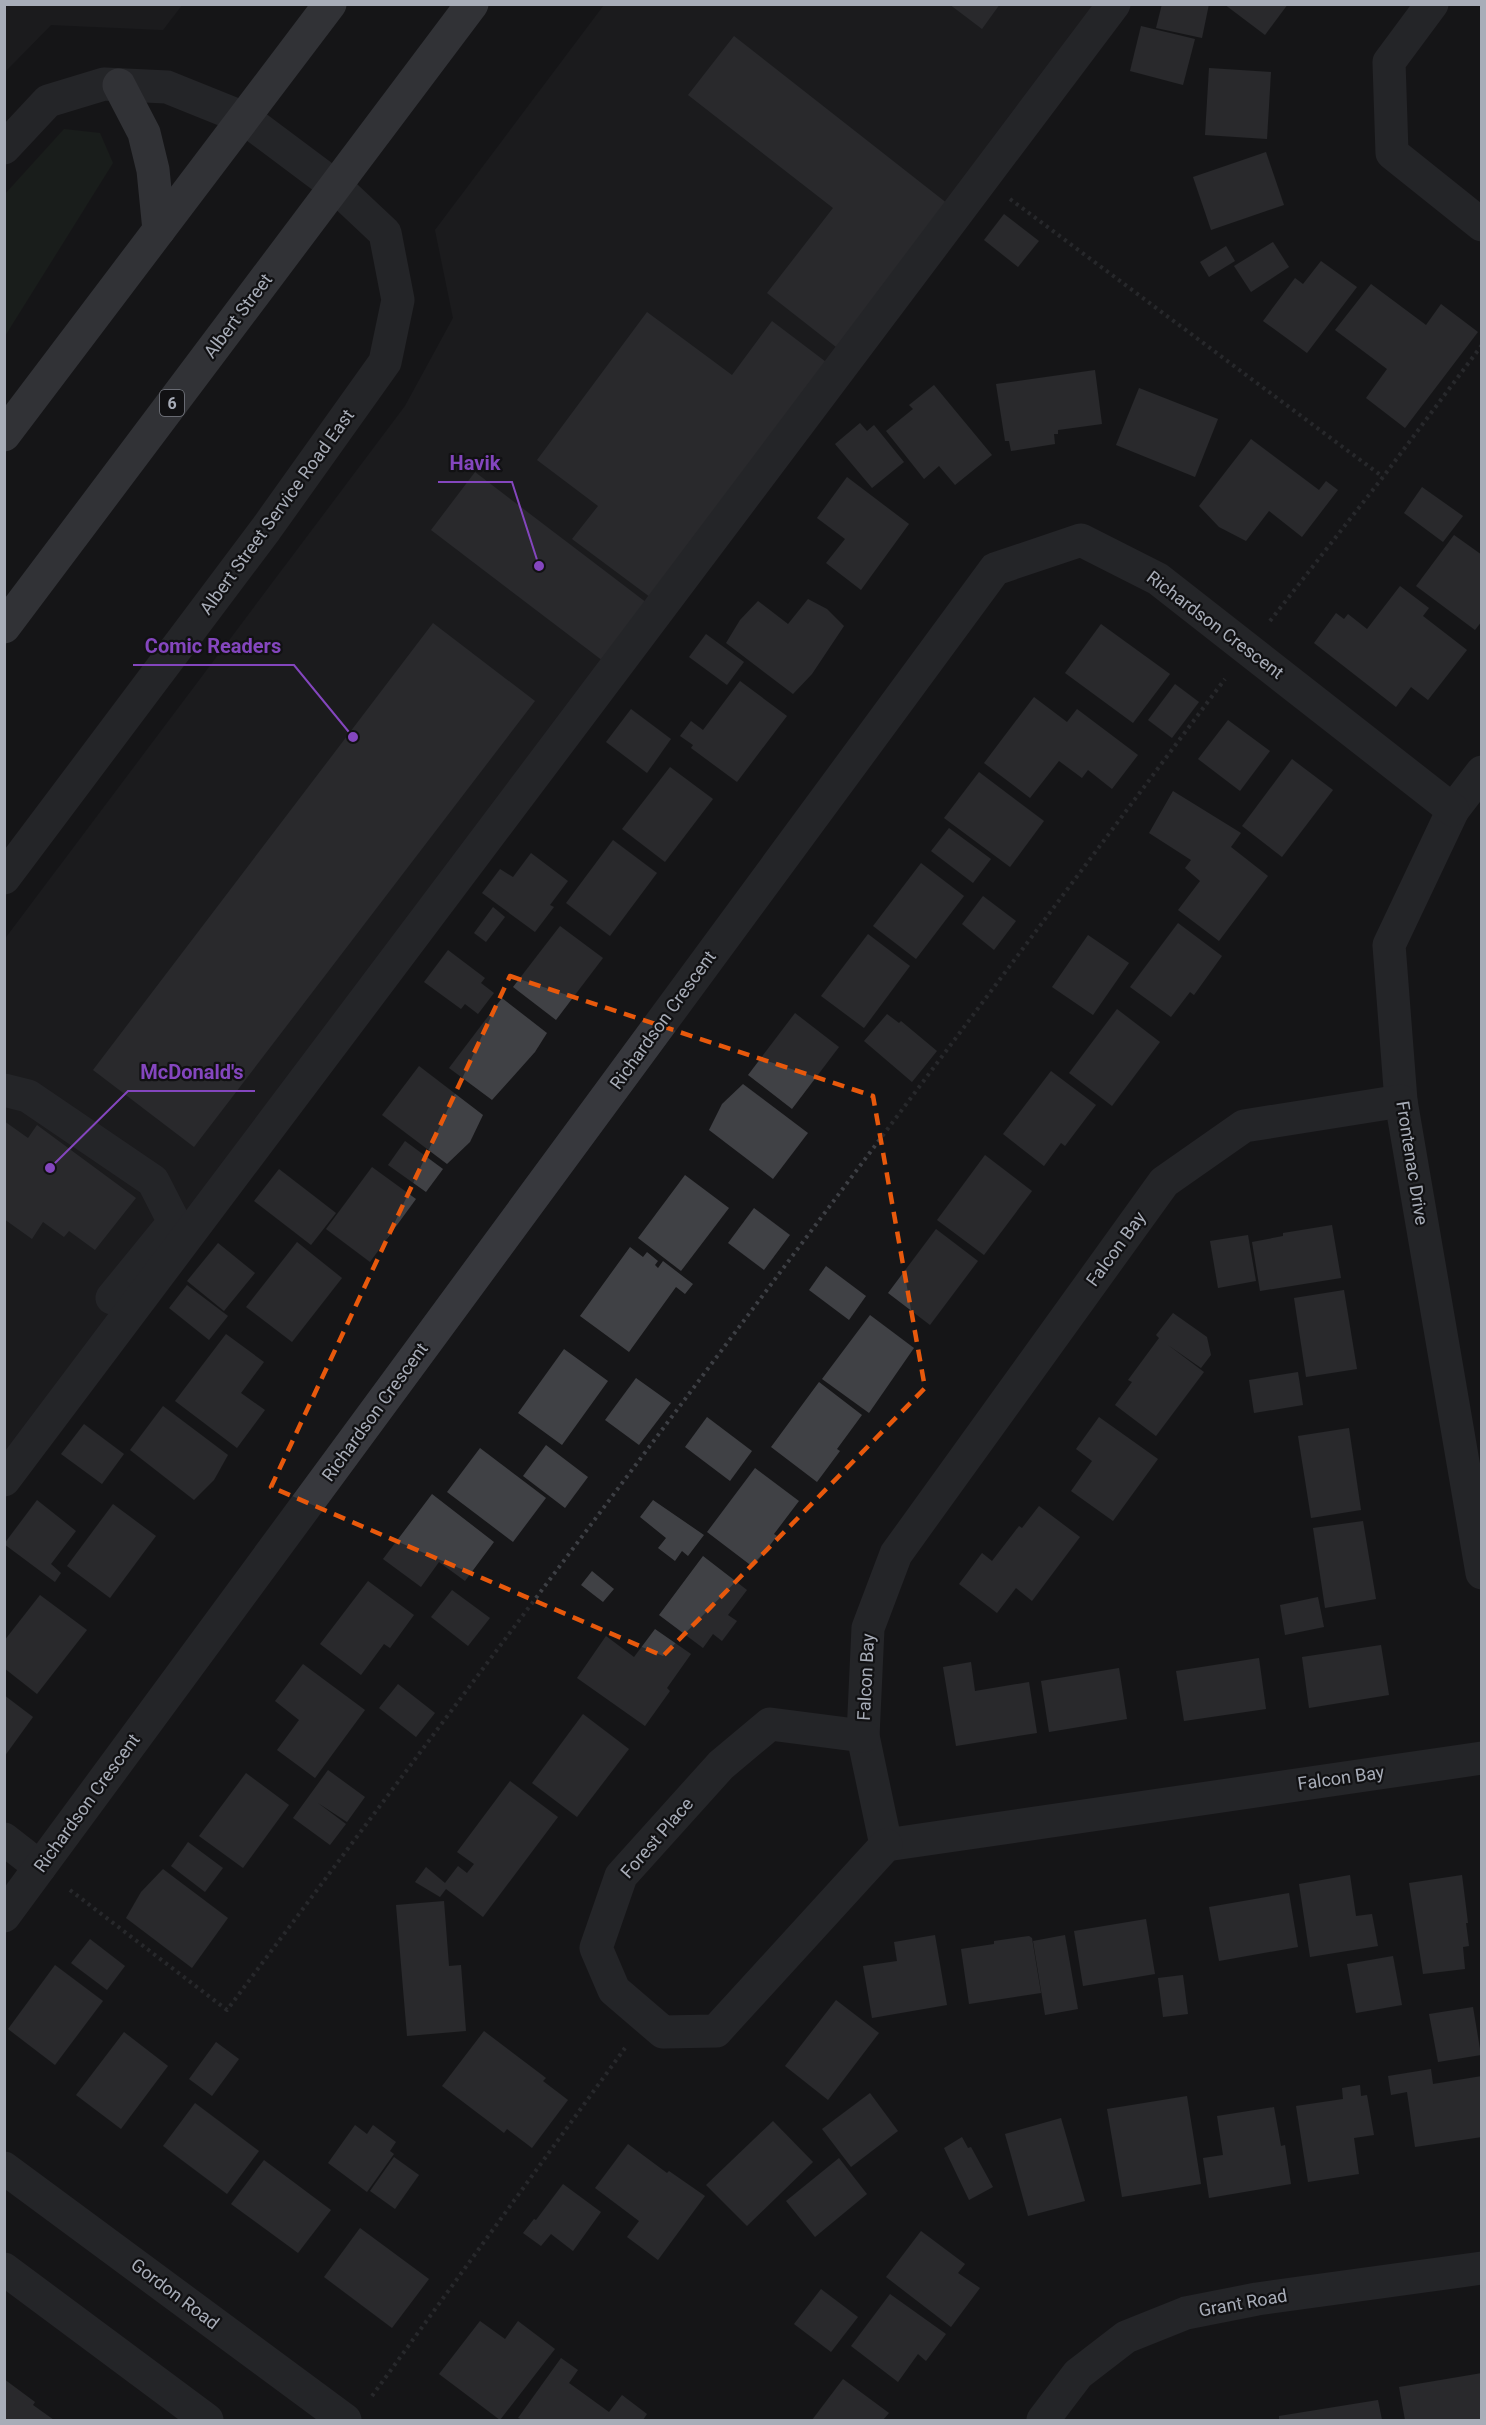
<svg xmlns="http://www.w3.org/2000/svg" width="1486" height="2425" font-family="Roboto,sans-serif">
<rect width="100%" height="100%" fill="#161618"/>
<!-- built -->
<g fill="#222225">
<polygon points="5,4 182,4 182,5 163,30 51,25 5,72"/>
<polygon points="604,5 1107,5 5,1477 4,940 405,406 453,318 435,230"/>
</g>
<!-- green -->
<polygon fill="#1e261f" points="64,129 100,133 113,163 5,336 5,194"/>
<!-- building -->
<g fill="#404145">
<polygon points="949,4 1000,4 982,29"/>
<polygon points="1162,4 1209,4 1202,38 1156,28"/>
<polygon points="1224,4 1288,4 1265,35"/>
<polygon points="1141,26 1195,39 1183,85 1130,71"/>
<polygon points="734,36 948,204 836,347 767,293 833,208 688,95"/>
<polygon points="1209,68 1271,72 1267,139 1205,135"/>
<polygon points="1266,152 1284,205 1211,230 1193,177"/>
<polygon points="1004,214 1039,241 1018,267 984,240"/>
<polygon points="1273,242 1289,267 1251,292 1234,266"/>
<polygon points="1226,246 1235,261 1209,277 1200,262"/>
<polygon points="1321,261 1357,287 1307,353 1263,321 1295,278 1303,284"/>
<polygon points="1371,284 1426,325 1441,304 1478,332 1405,428 1366,398 1387,369 1335,330"/>
<polygon points="647,312 732,375 772,321 834,368 658,603 572,539 598,506 537,460"/>
<polygon points="1095,370 1102,424 1058,430 1058,434 1054,434 1055,444 1011,451 1009,441 1005,441 996,384"/>
<polygon points="934,385 992,455 955,485 939,466 924,479 886,431 913,409 909,405"/>
<polygon points="1139,388 1218,419 1195,477 1116,445"/>
<polygon points="860,423 867,431 874,425 904,462 872,488 835,444"/>
<polygon points="1251,439 1319,490 1326,481 1338,490 1302,537 1269,511 1246,541 1219,527 1199,506"/>
<polygon points="475,472 647,603 603,661 431,530"/>
<polygon points="847,477 909,524 861,590 826,563 845,539 817,518"/>
<polygon points="1422,487 1463,516 1443,542 1404,513"/>
<polygon points="1454,535 1482,555 1482,621 1475,630 1416,586"/>
<polygon points="1400,586 1429,608 1423,616 1467,650 1428,700 1411,687 1396,707 1314,643 1336,613 1344,619 1348,614 1367,629"/>
<polygon points="808,599 827,609 844,626 812,674 793,694 726,643 740,620 758,601 788,624"/>
<polygon points="433,623 535,701 194,1147 93,1070"/>
<polygon points="1101,624 1170,674 1133,723 1065,673"/>
<polygon points="706,634 744,662 727,685 689,657"/>
<polygon points="740,681 787,716 737,782 691,748 693,745 680,736 691,721 703,730"/>
<polygon points="1175,684 1199,702 1172,738 1148,720"/>
<polygon points="1034,697 1067,722 1077,709 1138,755 1112,789 1088,770 1082,778 1059,761 1030,798 984,763"/>
<polygon points="631,709 671,739 647,773 606,742"/>
<polygon points="1228,720 1270,751 1240,791 1198,759"/>
<polygon points="1292,759 1333,790 1282,857 1242,826"/>
<polygon points="670,767 713,799 665,862 622,829"/>
<polygon points="979,772 1044,821 1010,867 944,818"/>
<polygon points="1173,791 1241,833 1231,847 1268,876 1219,941 1178,910 1200,881 1185,868 1191,860 1149,833"/>
<polygon points="949,828 991,859 973,883 931,851"/>
<polygon points="613,840 657,873 610,936 566,903"/>
<polygon points="531,853 568,881 550,905 554,907 535,932 482,893 500,869 513,877"/>
<polygon points="921,863 964,896 916,959 873,926"/>
<polygon points="983,896 1016,921 994,950 962,924"/>
<polygon points="493,907 505,917 486,942 474,933"/>
<polygon points="1178,923 1222,956 1194,995 1190,992 1171,1017 1130,987"/>
<polygon points="560,926 603,958 556,1020 513,987"/>
<polygon points="868,934 910,966 864,1028 821,996"/>
<polygon points="1088,935 1129,963 1093,1015 1052,987"/>
<polygon points="448,950 485,978 481,983 494,993 478,1014 465,1004 461,1009 424,982"/>
<polygon points="502,998 547,1033 535,1052 492,1100 449,1068"/>
<polygon points="1117,1009 1160,1042 1112,1106 1069,1073"/>
<polygon points="795,1013 839,1047 792,1109 748,1075"/>
<polygon points="887,1014 899,1023 901,1021 937,1051 912,1082 864,1041"/>
<polygon points="419,1066 483,1115 470,1142 447,1164 382,1115"/>
<polygon points="1051,1071 1096,1105 1065,1146 1061,1143 1044,1166 1003,1134"/>
<polygon points="743,1084 808,1133 773,1179 709,1130 722,1104"/>
<polygon points="4,1121 28,1138 37,1125 136,1198 95,1250 69,1231 64,1237 43,1222 32,1239 4,1219"/>
<polygon points="405,1141 443,1169 426,1192 388,1165"/>
<polygon points="985,1155 1032,1191 984,1255 937,1220"/>
<polygon points="372,1167 416,1199 370,1262 326,1229"/>
<polygon points="279,1169 336,1213 311,1245 254,1201"/>
<polygon points="685,1175 729,1208 681,1271 638,1238"/>
<polygon points="754,1208 790,1235 764,1270 728,1243"/>
<polygon points="1332,1225 1341,1278 1260,1291 1252,1242 1283,1236 1283,1233"/>
<polygon points="936,1229 978,1261 930,1325 888,1293"/>
<polygon points="1248,1235 1256,1281 1218,1288 1210,1241"/>
<polygon points="297,1242 342,1278 292,1342 246,1307"/>
<polygon points="218,1243 255,1273 224,1311 187,1281"/>
<polygon points="630,1247 643,1257 647,1252 658,1261 655,1265 658,1268 663,1261 693,1284 685,1294 676,1287 629,1352 580,1316"/>
<polygon points="826,1266 866,1296 849,1320 809,1290"/>
<polygon points="187,1285 228,1316 209,1340 169,1308"/>
<polygon points="1344,1290 1357,1369 1306,1377 1294,1298"/>
<polygon points="1173,1313 1207,1337 1211,1355 1201,1368 1168,1345 1204,1372 1156,1436 1115,1405 1132,1382 1128,1380 1159,1338 1156,1335"/>
<polygon points="870,1315 914,1348 869,1413 822,1379"/>
<polygon points="226,1334 264,1362 241,1393 265,1410 237,1448 175,1401"/>
<polygon points="564,1349 608,1381 562,1445 518,1413"/>
<polygon points="1298,1372 1303,1405 1254,1413 1249,1380"/>
<polygon points="636,1378 671,1403 639,1445 605,1420"/>
<polygon points="819,1382 862,1415 837,1449 840,1451 817,1482 771,1447"/>
<polygon points="163,1406 228,1455 214,1480 194,1500 130,1450"/>
<polygon points="707,1417 752,1451 730,1481 685,1447"/>
<polygon points="1099,1417 1158,1459 1113,1521 1071,1491 1092,1461 1076,1449"/>
<polygon points="84,1424 124,1454 102,1484 61,1454"/>
<polygon points="1349,1428 1361,1510 1311,1518 1298,1436"/>
<polygon points="546,1445 588,1477 565,1508 523,1476"/>
<polygon points="480,1448 546,1498 513,1542 447,1492"/>
<polygon points="755,1468 799,1501 774,1534 777,1536 753,1567 707,1532"/>
<polygon points="432,1494 494,1542 465,1581 439,1562 421,1587 383,1559"/>
<polygon points="37,1500 76,1531 51,1564 61,1573 55,1582 4,1544"/>
<polygon points="653,1500 704,1535 688,1556 682,1551 675,1561 658,1548 666,1538 640,1517"/>
<polygon points="113,1504 156,1536 110,1598 67,1566"/>
<polygon points="1039,1506 1080,1537 1032,1601 1016,1588 997,1613 959,1584 982,1553 992,1561 1019,1526 1022,1528"/>
<polygon points="1363,1521 1376,1599 1325,1608 1313,1528"/>
<polygon points="703,1556 747,1590 728,1615 737,1621 722,1641 713,1634 703,1648 659,1615"/>
<polygon points="592,1571 614,1589 603,1602 581,1585"/>
<polygon points="368,1581 414,1615 390,1648 384,1644 361,1675 320,1644"/>
<polygon points="452,1590 490,1618 468,1646 431,1617"/>
<polygon points="40,1595 87,1630 37,1694 4,1668 4,1641"/>
<polygon points="1318,1597 1324,1627 1285,1635 1280,1605"/>
<polygon points="655,1629 691,1654 667,1688 670,1691 645,1726 577,1678 606,1636 634,1657"/>
<polygon points="1381,1645 1389,1695 1309,1708 1302,1657"/>
<polygon points="1259,1658 1266,1709 1184,1721 1176,1671"/>
<polygon points="971,1662 975,1691 1029,1682 1037,1733 956,1746 943,1667"/>
<polygon points="303,1664 365,1710 315,1778 277,1750 299,1720 275,1701"/>
<polygon points="1119,1668 1127,1719 1049,1732 1041,1681"/>
<polygon points="398,1684 435,1713 416,1737 379,1708"/>
<polygon points="4,1695 33,1717 4,1757"/>
<polygon points="583,1714 629,1749 577,1817 532,1783"/>
<polygon points="328,1770 365,1797 347,1822 318,1803 346,1824 330,1845 293,1818"/>
<polygon points="246,1773 289,1805 243,1868 199,1836"/>
<polygon points="510,1781 558,1817 483,1917 446,1889 440,1897 415,1882 426,1867 445,1883 458,1866 467,1873 474,1864 457,1852"/>
<polygon points="188,1842 223,1868 205,1892 171,1866"/>
<polygon points="163,1869 228,1918 192,1968 126,1918 141,1892"/>
<polygon points="1350,1875 1356,1916 1372,1914 1378,1946 1310,1957 1299,1884"/>
<polygon points="1462,1875 1468,1923 1466,1923 1469,1946 1463,1947 1465,1969 1423,1974 1409,1883"/>
<polygon points="1289,1893 1298,1947 1219,1961 1209,1907"/>
<polygon points="444,1901 449,1966 461,1965 466,2031 407,2036 396,1905"/>
<polygon points="1146,1919 1155,1974 1083,1986 1074,1931"/>
<polygon points="935,1935 947,2005 872,2018 863,1966 897,1961 894,1942"/>
<polygon points="1065,1935 1078,2009 1045,2015 1033,1941"/>
<polygon points="1029,1936 1032,1938 1041,1993 969,2004 961,1949 994,1944 994,1941"/>
<polygon points="90,1939 125,1966 107,1990 71,1963"/>
<polygon points="1393,1956 1402,2005 1356,2013 1347,1964"/>
<polygon points="55,1965 103,2001 55,2065 8,2029"/>
<polygon points="1183,1975 1188,2014 1163,2017 1158,1978"/>
<polygon points="836,2000 879,2033 828,2100 785,2066"/>
<polygon points="1473,2007 1481,2055 1438,2062 1429,2014"/>
<polygon points="484,2031 546,2078 543,2081 568,2100 532,2148 507,2129 504,2133 442,2086"/>
<polygon points="124,2032 168,2066 121,2129 76,2095"/>
<polygon points="216,2042 239,2059 212,2096 189,2079"/>
<polygon points="1431,2069 1433,2084 1482,2076 1482,2137 1415,2147 1407,2092 1391,2095 1388,2076"/>
<polygon points="1360,2085 1361,2096 1367,2095 1374,2135 1354,2138 1359,2174 1308,2182 1296,2106 1343,2099 1342,2088"/>
<polygon points="870,2093 898,2131 851,2167 822,2129"/>
<polygon points="1187,2096 1201,2184 1122,2197 1107,2109"/>
<polygon points="195,2103 259,2151 227,2194 163,2146"/>
<polygon points="1274,2107 1281,2146 1285,2145 1291,2184 1209,2198 1203,2158 1223,2155 1217,2116"/>
<polygon points="1061,2118 1085,2201 1028,2216 1005,2134"/>
<polygon points="773,2121 813,2162 747,2226 706,2185"/>
<polygon points="355,2125 367,2134 373,2125 396,2142 390,2151 394,2154 367,2192 328,2163"/>
<polygon points="962,2137 968,2148 971,2147 993,2187 969,2200 944,2148"/>
<polygon points="628,2144 667,2173 669,2171 705,2196 658,2260 627,2237 639,2221 595,2188"/>
<polygon points="394,2157 419,2175 395,2209 370,2191"/>
<polygon points="839,2158 867,2194 815,2237 786,2201"/>
<polygon points="264,2160 331,2210 298,2253 231,2204"/>
<polygon points="563,2184 601,2212 573,2251 551,2234 541,2246 523,2233 534,2219 536,2220"/>
<polygon points="360,2228 429,2279 392,2328 324,2277"/>
<polygon points="921,2231 965,2264 958,2273 980,2288 951,2327 886,2277"/>
<polygon points="821,2289 858,2317 831,2352 794,2324"/>
<polygon points="890,2294 946,2334 926,2361 918,2354 898,2382 851,2346"/>
<polygon points="480,2321 505,2339 518,2321 555,2349 500,2420 439,2374"/>
<polygon points="561,2358 578,2370 569,2383 609,2412 622,2395 647,2414 643,2420 523,2420 518,2418"/>
<polygon points="1482,2373 1482,2420 1405,2420 1399,2387"/>
<polygon points="4,2379 35,2402 33,2405 54,2420 4,2420"/>
<polygon points="843,2379 889,2413 883,2420 812,2420"/>
<polygon points="1378,2400 1382,2420 1279,2420 1279,2416"/>
</g>
<g fill="none" stroke-linecap="round" stroke-linejoin="round">
<!-- path -->
<g stroke="#3d3f44" stroke-width="4" stroke-dasharray="3 4.5" stroke-linecap="butt">
<polyline points="1010,199 1383,477"/>
<polyline points="1270,621 1383,477 1482,345"/>
<polyline points="70,1890 227,2010 1225,679"/>
<polyline points="372,2396 625,2048"/>
</g>
<!-- minor -->
<g stroke="#37383d" stroke-width="33">
<polyline points="1432,4 1389,62 1392,153 1482,225"/>
<polyline points="4,148 48,101 104,84 167,87 244,118 335,186 385,233 398,300 385,362 266,529 4,878"/>
<polyline points="1482,772 1453,810 1389,945 1401,1101 1482,1573"/>
<polyline points="4,1090 28,1096 153,1181 174,1222 112,1298"/>
<polyline points="1401,1101 1244,1126 1164,1182 896,1554 868,1628 863,1736 886,1845 1482,1758"/>
<polyline points="4,1480 1114,4"/>
<polyline points="863,1736 770,1724 721,1765 621,1876 596,1948 614,1990 663,2032 716,2031 886,1845"/>
<polyline points="4,1839 40,1867"/>
<polyline points="4,1916 995,569 1081,540 1158,579 1453,810"/>
<polyline points="4,2168 345,2420"/>
<polyline points="4,2269 207,2420"/>
<polyline points="1043,2420 1078,2374 1126,2337 1186,2313 1257,2299 1482,2268"/>
</g>
<!-- major -->
<g stroke="#53555c" stroke-width="33">
<polyline points="119,85 144,133 153,170 159,230"/>
<polyline points="4,435 330,4"/>
<polyline points="4,627 472,4"/>
</g>
</g>
<!-- marked area -->
<path d="M0 0H1486V2425H0ZM510 976 873 1096 925 1388 663 1656 271 1487Z" fill="#161618" fill-opacity=".55" fill-rule="evenodd"/>
<path fill="none" stroke="#e8590c" stroke-width="4.5" stroke-dasharray="12 8" stroke-linejoin="round" d="M510 976 873 1096 925 1388 663 1656 271 1487Z"/>
<g text-anchor="middle" stroke-width="4.5" stroke-linejoin="round" paint-order="stroke">
<!-- shield labels -->
<rect fill="#111113" stroke="#7b7e86" stroke-width="1.5" x="160" y="390" width="24" height="26" rx="4.5"/>
<g font-size="16" font-weight="bold" fill="#a8adb8">
<text x="172" y="409">6</text>
</g>
<!-- street labels -->
<g font-size="18" fill="#a8adb8" stroke="#111113">
<text transform="translate(238 316) rotate(-53)" y="6">Albert Street</text>
<text transform="translate(277 512) rotate(-54)" y="6">Albert Street Service Road East</text>
<text transform="translate(1215 625) rotate(37)" y="6">Richardson Crescent</text>
<text transform="translate(663 1020) rotate(-54)" y="6">Richardson Crescent</text>
<text transform="translate(1412 1163) rotate(81)" y="6">Frontenac Drive</text>
<text transform="translate(1116 1249) rotate(-54)" y="6">Falcon Bay</text>
<text transform="translate(375 1412) rotate(-54)" y="6">Richardson Crescent</text>
<text transform="translate(866 1677) rotate(-87)" y="6">Falcon Bay</text>
<text transform="translate(1341 1778) rotate(-8)" y="6">Falcon Bay</text>
<text transform="translate(87 1803) rotate(-54)" y="6">Richardson Crescent</text>
<text transform="translate(657 1838) rotate(-49)" y="6">Forest Place</text>
<text transform="translate(175 2294) rotate(37)" y="6">Gordon Road</text>
<text transform="translate(1243 2303) rotate(-10)" y="6">Grant Road</text>
</g>
</g>
<!-- callouts -->
<path fill="none" stroke="#8446be" stroke-width="2" d="M539 566L512 482H438M353 737L294 665H133M50 1168L128 1091H255"/>
<g fill="#8446be" stroke="#111113" stroke-width="2">
<circle cx="539" cy="566" r="6"/>
<circle cx="353" cy="737" r="6"/>
<circle cx="50" cy="1168" r="6"/>
</g>
<g font-size="20" text-anchor="middle" font-weight="bold" fill="#8446be" stroke="#111113" stroke-width="4.5" stroke-linejoin="round" paint-order="stroke">
<text x="475" y="470">Havik</text>
<text x="213" y="653">Comic Readers</text>
<text x="192" y="1079">McDonald's</text>
</g>
<!-- border -->
<rect width="1486" height="2425" fill="none" stroke="#a8adb8" stroke-width="12"/>
</svg>
